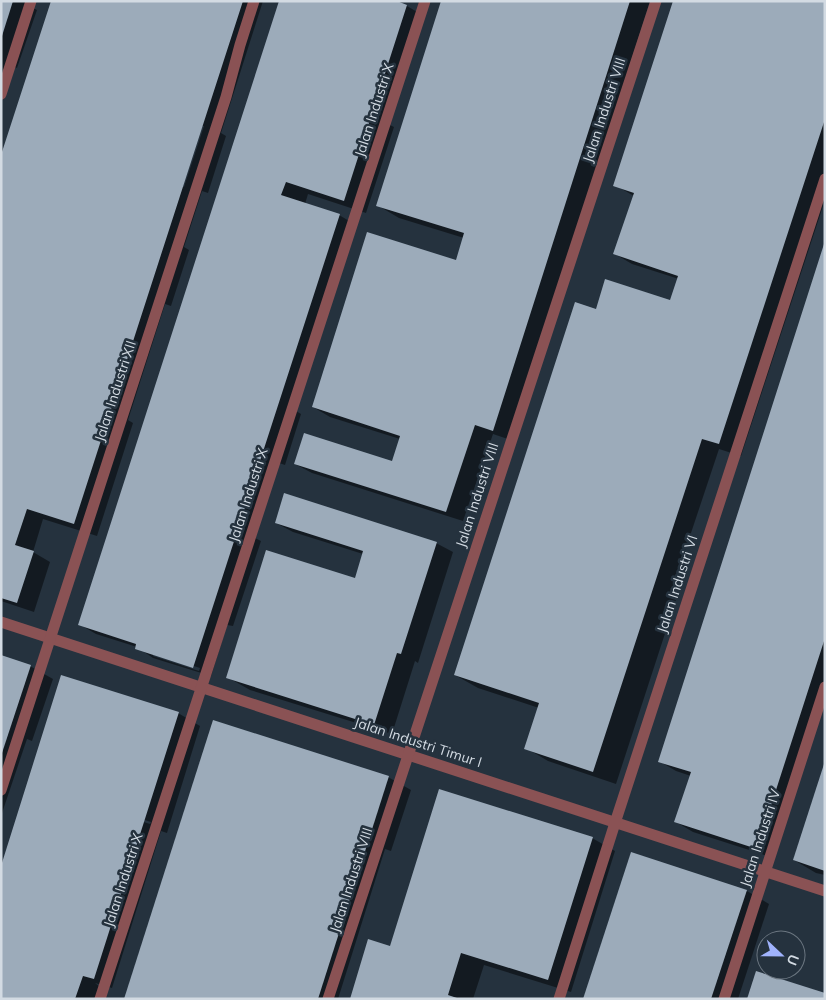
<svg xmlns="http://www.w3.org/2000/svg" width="826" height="1000" font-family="Mulish,sans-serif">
<rect width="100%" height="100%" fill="#25323e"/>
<!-- shadow -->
<g fill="#0007" fill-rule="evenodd">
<polygon points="1,1 33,1 31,7 37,10 17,68 12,66 1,99"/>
<path d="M52 1H263L221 133 226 136 208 193 202 191 184 247 189 250 171 306 165 304 128 420 133 423 97 536 43 519 33 552 50 562 34 612 1 601V159ZM202 126H204L184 187H182Z"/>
<path d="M280 1 407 6 424 16 388 124 394 127 366 213 308 194 305 204 339 215 356 225 296 411 301 414 285 465 279 463 255 538 261 541 233 626 227 625 211 676 153 658 137 647 96 634 79 624ZM153 653 200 668 199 671 153 656Z"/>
<polygon points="442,1 650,1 511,440 493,434 463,521 312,473 295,464 393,462 400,439 330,417 313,407 456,262 464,238 399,218 377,205"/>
<polygon points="825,1 825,200 741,456 719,449 681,563 687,566 616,784 548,761 526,748 539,708 478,688 455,675 596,311 670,301 679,279 632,264 615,254 634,196 615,185"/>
<polygon points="825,246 825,700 774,858 693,832 676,822 691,776 676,771 659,761"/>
<polygon points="276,523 436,543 453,552 418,663 415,661 392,734 250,690 227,677 356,579 363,554 293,532"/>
<polygon points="1,656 30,666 53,679 32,741 27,739 1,816"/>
<path d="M62 677 178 713 200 726 167 833 161 831 112 988 95 983 104 990 102 999H1V871ZM51 790 151 822 150 824 51 793Z"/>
<polygon points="825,763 825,875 816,873 794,860"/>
<polygon points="388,777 411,790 391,851 385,849 338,999 125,999"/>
<polygon points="592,838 615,851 571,992 484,965 473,999 351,999 391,948"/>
<polygon points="747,891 769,904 738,999 584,999"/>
</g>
<!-- building -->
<g fill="#9cabba">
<polygon points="1,1 13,1 2,36 1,36"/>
<polygon points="51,1 243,1 74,524 27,509 15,545 34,551 17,603 1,598 1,155"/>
<polygon points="279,1 397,1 407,5 344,201 286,182 281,195 340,214 193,668 135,649 136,644 78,625"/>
<polygon points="441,1 630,1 493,431 475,425 446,512 294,464 304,433 392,461 400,436 312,407 367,232 456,260 464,233 376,206"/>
<polygon points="673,1 825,1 825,119 719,444 702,439 593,772 524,749 539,703 454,675 575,302 596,309 605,279 670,300 678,276 613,254 634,193 613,186"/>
<polygon points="824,244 825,638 757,849 674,822 691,772 658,762"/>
<polygon points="284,493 437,542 401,654 397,653 374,725 226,678 266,550 355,578 363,551 275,523"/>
<polygon points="1,655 31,665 2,753 1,753"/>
<polygon points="61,675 179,712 94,979 83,976 75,999 1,999 1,866"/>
<polygon points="213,720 389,776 318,999 124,999"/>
<polygon points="825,761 825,871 793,860"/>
<polygon points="439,789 593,837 548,980 461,953 448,995 460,999 350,999 368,939 390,946"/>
<polygon points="631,852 747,890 711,999 583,999"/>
<polygon points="756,971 825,993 825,999 747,999"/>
</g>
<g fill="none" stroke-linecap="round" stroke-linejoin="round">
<!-- lane -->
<g stroke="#8a5254" stroke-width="11">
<polyline points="1,94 31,1"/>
<polyline points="1,622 825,891"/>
<polyline points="1,790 226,97 240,45 254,1"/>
<polyline points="100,999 425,1"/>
<polyline points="328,999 656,1"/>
<polyline points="559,999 615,823 825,179"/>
<polyline points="724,999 825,687"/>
</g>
</g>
<g text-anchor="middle" stroke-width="5" stroke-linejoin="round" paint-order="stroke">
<!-- street labels -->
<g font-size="14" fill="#d3dbe3" stroke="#25323e">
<text transform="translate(374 110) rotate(-72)" y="5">Jalan Industri X</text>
<text transform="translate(604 110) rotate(-72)" y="5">Jalan Industri VIII</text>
<text transform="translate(115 391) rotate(-72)" y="5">Jalan Industri XII</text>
<text transform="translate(248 495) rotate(-72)" y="5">Jalan Industri X</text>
<text transform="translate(477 495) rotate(-72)" y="5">Jalan Industri VIII</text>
<text transform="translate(677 584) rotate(-72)" y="5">Jalan Industri VI</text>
<text transform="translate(418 742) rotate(18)" y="5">Jalan Industri Timur I</text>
<text transform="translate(760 838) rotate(-72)" y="5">Jalan Industri IV</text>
<text transform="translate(123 880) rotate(-72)" y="5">Jalan Industri X</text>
<text transform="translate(351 880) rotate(-72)" y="5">Jalan Industri VIII</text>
</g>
</g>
<!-- border -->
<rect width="826" height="1000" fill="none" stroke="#d3dbe3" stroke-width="5"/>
<!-- north arrow -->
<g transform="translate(781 955) rotate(112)"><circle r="24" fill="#25323e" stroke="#6b7680"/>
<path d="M0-4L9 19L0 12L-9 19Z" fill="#a0b3fd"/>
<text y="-8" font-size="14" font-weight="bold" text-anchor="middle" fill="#d3dbe3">U</text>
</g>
</svg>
